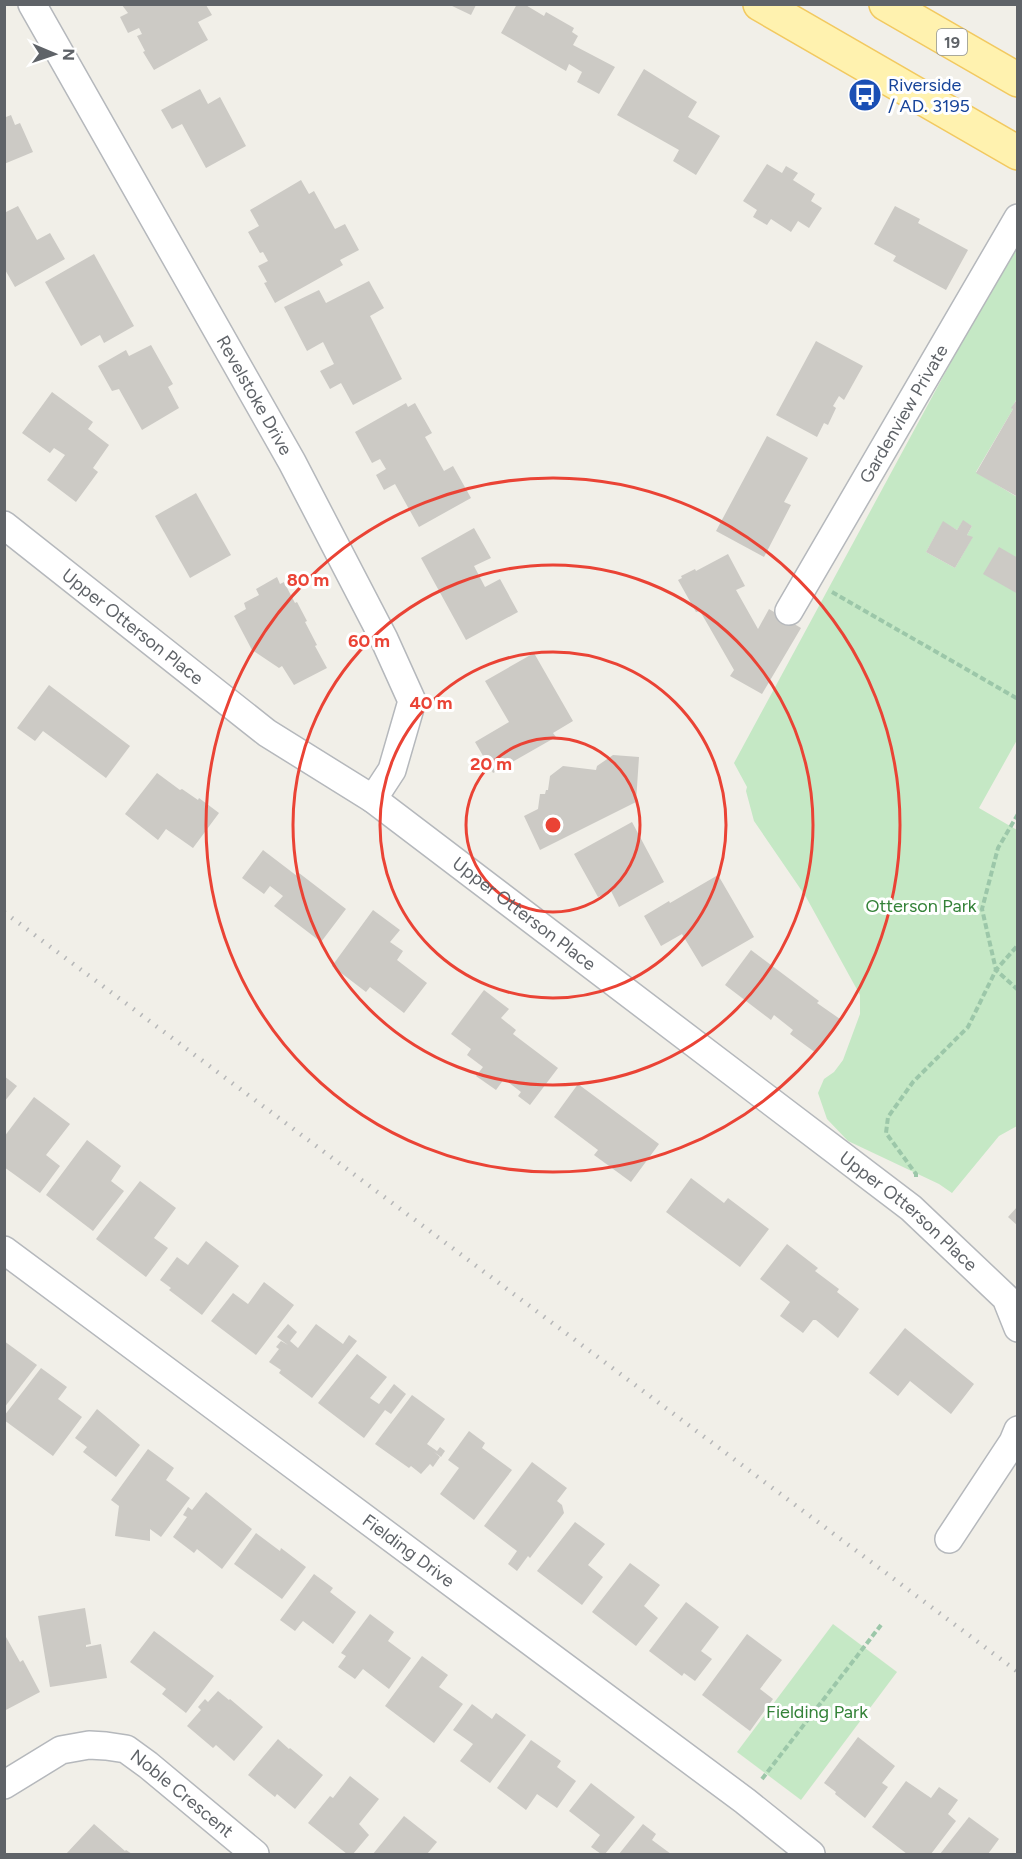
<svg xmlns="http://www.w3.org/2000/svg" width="1022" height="1859" font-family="Figtree,sans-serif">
<rect width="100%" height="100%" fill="#f1efe8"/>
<!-- green -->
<g fill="#c5e8c5" fill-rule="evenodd">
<path d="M1017 240V398L1012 408 1013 409 976 472 1017 497V740L979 808 1017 830V1126L999 1136 952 1193 939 1184 848 1141 827 1119 818 1093 824 1079 834 1072 843 1060 860 1014V995L806 897 754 821 746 791 747 787 734 763ZM963 521 972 526 967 535 972 538 955 568 926 552 943 522 957 530Z"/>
<polygon points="833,1624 897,1672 801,1800 737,1752"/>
</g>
<!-- building -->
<g fill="#cccac5">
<polygon points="517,4 524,4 544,16 546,12 574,28 572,32 578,36 573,45 615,67 599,94 577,82 582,72 569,64 566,71 501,33"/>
<polygon points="122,5 206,5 212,15 198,22 208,40 154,70 143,52 145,51 137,36 142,34 139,28 128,33 120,17 128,13"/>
<polygon points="450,5 476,5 471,15"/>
<polygon points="644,69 697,102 688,117 720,136 696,175 673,161 679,150 617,115"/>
<polygon points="200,89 208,104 220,97 246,146 206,168 182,124 172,129 161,110"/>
<polygon points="4,112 6,117 11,115 15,125 20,123 33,152 4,164"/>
<polygon points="767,164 782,173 786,166 798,173 793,180 815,194 811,201 822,208 809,228 798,221 791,232 771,219 767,225 753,217 757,210 743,201"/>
<polygon points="301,180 309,194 314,191 335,229 345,224 359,250 340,260 343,265 275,303 264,283 267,282 258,266 268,261 263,252 260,253 248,232 259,226 250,210"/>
<polygon points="18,206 37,240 50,233 65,259 15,287 4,268 4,213"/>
<polygon points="895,206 920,219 918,223 968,250 946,290 893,261 896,256 874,244"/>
<polygon points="94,254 134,326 104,343 100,335 81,346 45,282"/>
<polygon points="369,281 384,308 370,316 402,379 353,405 341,383 330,389 320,371 334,364 323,342 307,351 284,307 319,290 326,303"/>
<polygon points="816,341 863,366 844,400 839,396 833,406 836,408 828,425 824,423 817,437 776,415"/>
<polygon points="151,345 173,384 168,387 179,408 142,430 119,389 112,391 98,366 126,350 129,356"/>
<polygon points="52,392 93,422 88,429 109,445 93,468 98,472 76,502 47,480 65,455 54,448 50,453 22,433"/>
<polygon points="1018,398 1018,497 976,473 1013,409 1011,408"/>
<polygon points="406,403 408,407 415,403 432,433 425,437 444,471 453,466 471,498 419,527 395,484 384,490 376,475 386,469 380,459 372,463 355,432"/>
<polygon points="767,436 808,458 784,502 791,505 764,557 716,531"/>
<polygon points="196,493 231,555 190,578 155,516"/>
<polygon points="963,520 972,526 967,535 973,537 955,568 926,552 943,521 957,530"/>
<polygon points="474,528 491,558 474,566 485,587 500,579 518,612 466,640 421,558"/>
<polygon points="999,547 1018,558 1018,594 983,574"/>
<polygon points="728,554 745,586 736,590 758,629 769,609 801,628 762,694 730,676 734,670 700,611 696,612 678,580 682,578 681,576 695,569 696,571"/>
<polygon points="277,577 280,584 284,582 295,603 297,602 307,621 305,622 317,645 315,646 327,668 294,685 282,666 279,668 252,650 234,616 246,609 244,603 259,595 256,589"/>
<polygon points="534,653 573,721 553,733 556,737 493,773 475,742 509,722 485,681"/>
<polygon points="49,685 130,746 106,778 43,731 35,741 17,728"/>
<polygon points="613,755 639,757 636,802 540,850 524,816 538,809 540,794 545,794 546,790 548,790 550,776 563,766 596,770 597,766"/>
<polygon points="157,773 180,790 182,789 198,800 199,798 219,813 193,848 166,829 158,840 125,814"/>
<polygon points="632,822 664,882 619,907 611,891 598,897 574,854"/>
<polygon points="263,850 297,876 299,873 346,909 321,942 274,906 283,896 270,886 264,894 242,878"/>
<polygon points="718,875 754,937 702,967 682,934 661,946 644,916 669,901 670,903"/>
<polygon points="373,910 400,930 390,942 403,951 397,960 427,983 404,1013 370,987 366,992 332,966"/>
<polygon points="751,950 819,1001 817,1003 840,1019 816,1053 790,1034 793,1030 774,1015 771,1020 725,985"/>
<polygon points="484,990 509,1009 501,1018 516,1030 513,1034 558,1068 530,1105 518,1096 521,1092 504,1079 496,1090 476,1076 483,1067 467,1055 471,1049 451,1034"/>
<polygon points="4,1076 17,1086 4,1102"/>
<polygon points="578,1084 659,1144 631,1182 594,1155 598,1150 554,1117"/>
<polygon points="34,1097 70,1124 46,1155 60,1166 40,1193 4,1167 4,1137"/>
<polygon points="87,1140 121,1166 111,1181 124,1191 93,1231 46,1195"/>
<polygon points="691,1178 724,1203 728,1198 769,1229 740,1267 666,1212"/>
<polygon points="140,1181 176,1208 154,1238 168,1248 146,1277 96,1239"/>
<polygon points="1018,1206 1018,1226 1008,1217"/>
<polygon points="206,1241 239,1266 202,1315 169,1290 171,1288 160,1280 177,1257 188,1265"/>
<polygon points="787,1244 818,1268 815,1271 839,1289 837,1292 859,1309 838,1338 816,1320 813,1320 803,1333 780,1316 790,1302 760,1279"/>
<polygon points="264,1282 294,1305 256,1355 211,1321 233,1293 248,1304"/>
<polygon points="288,1324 297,1332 290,1341 298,1348 316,1324 343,1344 349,1335 357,1341 312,1398 279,1373 281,1370 269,1362 279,1349 276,1347 281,1341 288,1345 277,1337"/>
<polygon points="905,1328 974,1384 951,1414 910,1381 898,1396 869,1373"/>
<polygon points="4,1341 37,1365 4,1408"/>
<polygon points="357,1354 387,1377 370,1398 379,1404 394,1384 406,1394 391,1414 385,1410 364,1438 318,1403"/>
<polygon points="41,1368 67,1387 58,1399 82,1417 53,1456 4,1420 4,1416"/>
<polygon points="412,1395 445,1419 427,1444 437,1451 440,1447 445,1451 441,1457 434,1452 440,1457 433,1467 430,1464 421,1474 411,1466 409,1468 375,1444"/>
<polygon points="97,1409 140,1445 116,1477 83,1452 87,1447 75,1438"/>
<polygon points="469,1431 485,1443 482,1448 512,1470 474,1520 440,1494 459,1468 448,1460"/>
<polygon points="148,1449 174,1468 166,1480 190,1498 161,1537 150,1529 150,1541 115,1536 119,1506 111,1500"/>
<polygon points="532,1462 567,1488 557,1501 562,1505 564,1513 530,1558 528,1556 517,1571 508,1564 517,1551 484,1526"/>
<polygon points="206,1492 252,1529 222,1569 197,1549 194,1553 173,1537 187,1517 183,1515 188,1507 192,1510"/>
<polygon points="575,1522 605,1544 588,1565 603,1577 582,1605 537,1571"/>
<polygon points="256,1533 280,1551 281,1548 306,1567 282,1599 234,1564"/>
<polygon points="630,1563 660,1585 644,1606 658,1618 636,1646 592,1612"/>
<polygon points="314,1574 333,1588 330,1592 356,1612 333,1644 303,1621 295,1631 280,1620"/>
<polygon points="686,1602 719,1627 701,1651 712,1659 695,1681 684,1673 682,1676 649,1651"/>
<polygon points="85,1608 91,1644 86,1645 86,1647 101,1644 107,1678 50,1687 38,1616"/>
<polygon points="370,1614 394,1632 388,1641 411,1658 389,1689 363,1669 355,1679 338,1667 346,1656 341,1653"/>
<polygon points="154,1631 214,1676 186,1713 162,1694 166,1689 130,1662"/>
<polygon points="747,1634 782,1660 760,1689 773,1699 750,1731 702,1695"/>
<polygon points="6,1637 20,1662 23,1660 40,1692 4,1711 4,1638"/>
<polygon points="422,1656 448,1675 439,1687 463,1704 434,1743 385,1706"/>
<polygon points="218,1691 229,1700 230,1699 263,1727 234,1761 216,1745 213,1748 187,1726 201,1710 198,1707 205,1699 208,1702"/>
<polygon points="472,1704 492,1719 496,1713 526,1735 490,1783 460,1761 473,1744 453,1730"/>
<polygon points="858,1737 895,1766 882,1783 888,1787 865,1818 835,1794 836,1792 824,1783"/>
<polygon points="278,1739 289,1749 290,1748 323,1775 295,1809 277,1794 275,1797 248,1775"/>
<polygon points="531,1740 561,1761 557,1767 576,1781 557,1808 537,1794 526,1810 497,1788"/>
<polygon points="350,1776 379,1799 359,1824 369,1835 353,1854 347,1854 308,1823 330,1796 333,1798"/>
<polygon points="906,1781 931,1798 939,1787 958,1800 948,1814 956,1821 931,1854 907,1854 872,1827"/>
<polygon points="591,1783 635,1817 605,1854 601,1854 591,1847 600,1835 569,1811"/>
<polygon points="404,1816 437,1842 427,1854 373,1854"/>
<polygon points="969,1817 999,1839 988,1854 940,1854"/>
<polygon points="94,1824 125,1851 126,1850 132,1854 66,1854"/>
<polygon points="643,1824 656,1834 652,1840 671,1854 619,1854"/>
</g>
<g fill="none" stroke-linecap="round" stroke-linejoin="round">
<defs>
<g id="minor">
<path id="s1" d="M32 4 292 462 384 639 412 701 392 770 373 799"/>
<path id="s2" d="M4 525 267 733 373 799 911 1208 1006 1298 1018 1328"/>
<path id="s3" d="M789 611 1018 218"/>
<path id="s4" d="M4 1250 745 1801 811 1854"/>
<polyline points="949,1539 1013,1442 1018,1430"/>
<path id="s5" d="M4 1785 61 1750 89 1745 106 1746 126 1749 148 1765 255 1854"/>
</g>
<g id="major">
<polyline points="760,4 1018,153"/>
<polyline points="886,4 1018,80"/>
</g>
</defs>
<!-- minor casing -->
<use href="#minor" stroke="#b5b8bc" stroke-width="30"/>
<!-- major casing -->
<use href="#major" stroke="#f2c960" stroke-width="36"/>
<!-- path -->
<g stroke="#9cc7a9" stroke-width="4" stroke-dasharray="6 3" stroke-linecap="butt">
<polyline points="832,592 1018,699"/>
<polyline points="1018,814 998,848 982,909 996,970 1018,990"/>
<polyline points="916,1177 916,1174 886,1133 888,1117 913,1082 968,1027 996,970 1018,945"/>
<polyline points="762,1779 881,1625"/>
</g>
<!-- minor -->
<use href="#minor" stroke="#fff" stroke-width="27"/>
<!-- major -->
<use href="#major" stroke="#fff2af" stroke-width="33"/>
<!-- rail -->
<polyline stroke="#b6b7b8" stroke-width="4.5" stroke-dasharray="1.5 8" stroke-linecap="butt" points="4,912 1018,1672"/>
</g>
<!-- distance rings -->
<g fill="none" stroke="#ea4335" stroke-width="3">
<circle cx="553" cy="825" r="87"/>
<circle cx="553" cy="825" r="173"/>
<circle cx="553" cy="825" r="260"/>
<circle cx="553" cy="825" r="347"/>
</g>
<!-- icons -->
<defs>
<symbol id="bus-disc" viewBox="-11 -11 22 22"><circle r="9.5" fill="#1a4fb4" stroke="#fff"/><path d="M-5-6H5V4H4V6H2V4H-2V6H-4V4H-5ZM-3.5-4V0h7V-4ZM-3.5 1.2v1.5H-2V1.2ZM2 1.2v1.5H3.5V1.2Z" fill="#fff"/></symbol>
</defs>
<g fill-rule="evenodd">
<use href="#bus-disc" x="846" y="76" width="38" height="38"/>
</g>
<g text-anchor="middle" stroke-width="6" stroke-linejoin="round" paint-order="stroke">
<!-- shield labels -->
<rect fill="#fff" stroke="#8f9295" stroke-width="1.5" x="937" y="29" width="30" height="26" rx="4.5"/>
<g font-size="16" font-weight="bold" fill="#5f6368">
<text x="952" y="48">19</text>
</g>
<!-- transit labels -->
<g font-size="18" fill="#164399" stroke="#fff" text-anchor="start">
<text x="888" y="91">Riverside<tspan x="888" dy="21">/ AD. 3195</tspan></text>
</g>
<!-- street labels -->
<g font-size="18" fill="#5f6368" stroke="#fff">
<text dy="6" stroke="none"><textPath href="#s1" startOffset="450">Revelstoke Drive</textPath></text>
<text dy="6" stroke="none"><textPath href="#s3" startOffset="228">Gardenview Private</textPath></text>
<text dy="6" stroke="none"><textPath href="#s2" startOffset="164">Upper Otterson Place</textPath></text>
<text dy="6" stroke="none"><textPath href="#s2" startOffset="650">Upper Otterson Place</textPath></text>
<text dy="6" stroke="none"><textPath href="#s2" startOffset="1136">Upper Otterson Place</textPath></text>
<text dy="6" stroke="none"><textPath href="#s4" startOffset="504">Fielding Drive</textPath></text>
<text dy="6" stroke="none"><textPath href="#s5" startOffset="204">Noble Crescent</textPath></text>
</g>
<!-- park labels -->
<g font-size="18" fill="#348238" stroke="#fff">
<text x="921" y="912">Otterson Park</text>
<text x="817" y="1718">Fielding Park</text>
</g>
</g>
<circle cx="553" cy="825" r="9" fill="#ea4335" stroke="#fff" stroke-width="3"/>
<g font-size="18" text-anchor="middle" font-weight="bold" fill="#ea4335" stroke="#fff" stroke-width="6" stroke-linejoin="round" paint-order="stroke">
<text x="308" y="586">80 m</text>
<text x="369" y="647">60 m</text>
<text x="431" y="709">40 m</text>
<text x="491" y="770">20 m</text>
</g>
<!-- border -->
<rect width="1022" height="1859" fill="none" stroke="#5f6368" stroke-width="12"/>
<!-- north arrow -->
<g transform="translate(54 54) rotate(92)" stroke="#ffffff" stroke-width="4.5" paint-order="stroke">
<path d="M0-4.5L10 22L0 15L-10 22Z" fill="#5f6368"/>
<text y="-9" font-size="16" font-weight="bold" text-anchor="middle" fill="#5f6368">N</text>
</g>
</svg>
